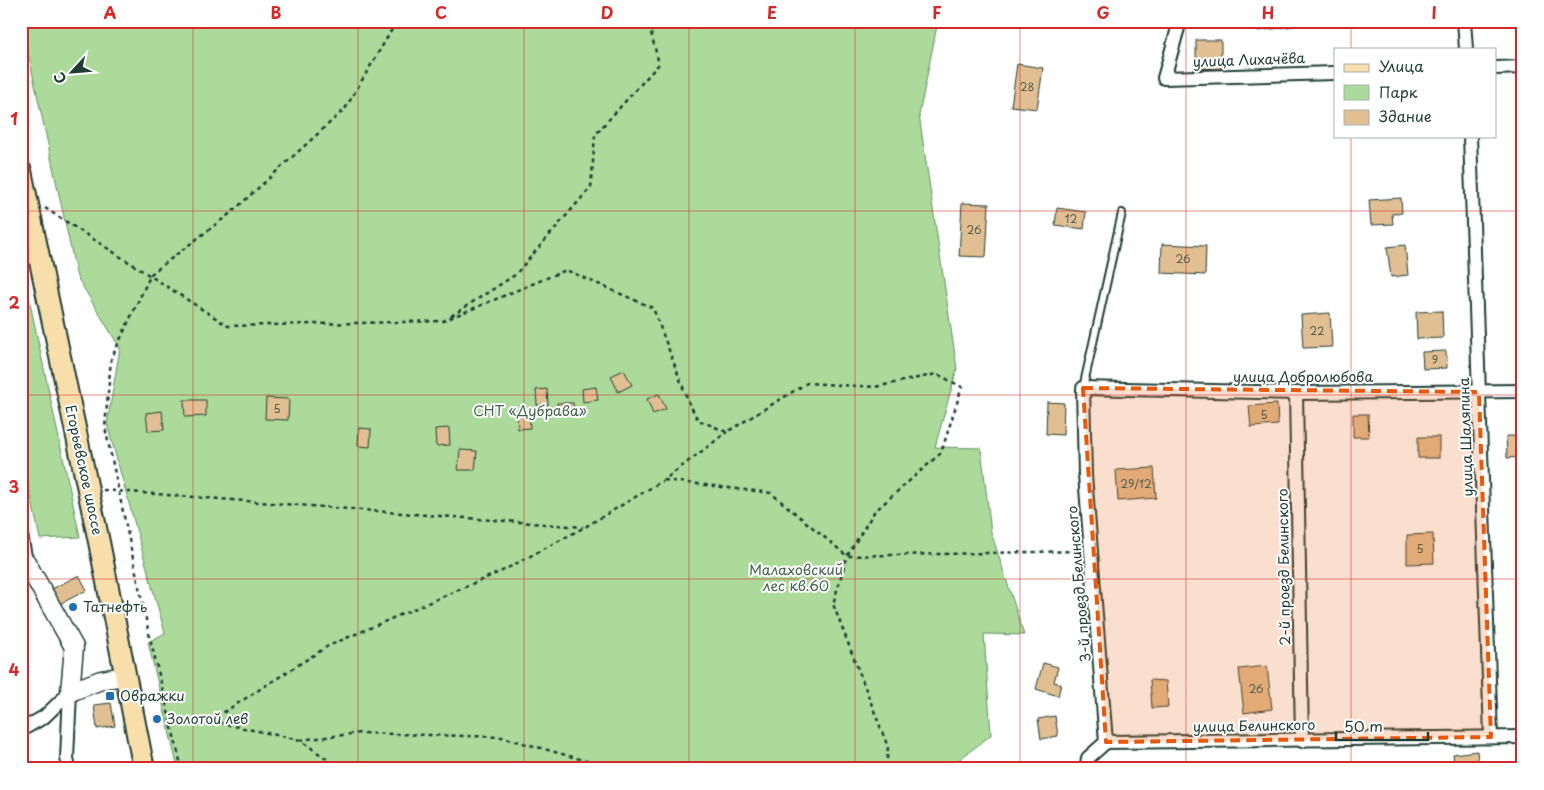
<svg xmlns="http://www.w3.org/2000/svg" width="1544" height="790" font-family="'Playpen Sans',sans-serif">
<rect width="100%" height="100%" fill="#fff"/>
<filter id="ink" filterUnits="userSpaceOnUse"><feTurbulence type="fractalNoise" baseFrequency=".02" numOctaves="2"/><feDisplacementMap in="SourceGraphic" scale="10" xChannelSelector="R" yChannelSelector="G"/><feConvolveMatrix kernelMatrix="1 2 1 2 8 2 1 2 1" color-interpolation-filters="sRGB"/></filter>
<g filter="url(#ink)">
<!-- green -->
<g fill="#abda9a" stroke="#658c67">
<polygon points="21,21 938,21 919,115 957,369 935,447 981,448 991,532 1024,635 984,634 991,735 947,769 178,769 148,642 165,633 107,424 120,348 77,277"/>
<polygon points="21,261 80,537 40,539 24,464 21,463"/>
</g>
<!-- building -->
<g fill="#e2bf93" stroke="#1f3d34">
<polygon points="1257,21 1294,21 1294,26 1258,31"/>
<polygon points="1196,40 1221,40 1221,69 1196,68"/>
<polygon points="1017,64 1043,68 1037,109 1011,106"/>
<polygon points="1401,198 1402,213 1392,214 1393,224 1371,225 1369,200"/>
<polygon points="962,203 989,204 986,257 959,256"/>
<polygon points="1057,208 1086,212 1084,229 1055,225"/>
<polygon points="1162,244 1206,246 1205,275 1161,273"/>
<polygon points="1405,245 1408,275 1391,277 1387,247"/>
<polygon points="1442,311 1443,338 1417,339 1416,312"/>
<polygon points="1330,313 1332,347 1303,348 1301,315"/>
<polygon points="1446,351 1447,368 1423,369 1422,352"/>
<polygon points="624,370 632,385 618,392 611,376"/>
<polygon points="596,387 598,400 583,402 582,389"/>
<polygon points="547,389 548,405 537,405 536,390"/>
<polygon points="659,394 666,409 653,414 647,399"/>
<polygon points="266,398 289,399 288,420 265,419"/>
<polygon points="184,400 206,400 206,416 185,417"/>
<polygon points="1047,402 1064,403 1063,435 1046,434"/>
<polygon points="557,403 573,403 574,413 558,414"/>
<polygon points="1277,404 1278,425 1251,427 1249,406"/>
<polygon points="162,411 164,430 148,431 146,413"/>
<polygon points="517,411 529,411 530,428 518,429"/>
<polygon points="1353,414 1368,414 1369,437 1353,437"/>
<polygon points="359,428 371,429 370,447 358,446"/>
<polygon points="449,428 450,445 436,446 435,429"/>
<polygon points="1506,436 1523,436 1523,457 1507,458"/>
<rect x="1418" y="437" width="21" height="21"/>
<polygon points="460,450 477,451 475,470 458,470"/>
<polygon points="1154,468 1156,498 1118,501 1116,470"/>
<polygon points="1433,534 1434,563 1407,564 1407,535"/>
<rect x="1519" y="544" width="4" height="23"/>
<polygon points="79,575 87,590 60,604 52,589"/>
<polygon points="1043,663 1058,667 1054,682 1061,684 1058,696 1036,689"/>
<polygon points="1267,666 1272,709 1244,713 1239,669"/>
<polygon points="1150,680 1166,681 1168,707 1152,708"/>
<polygon points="111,703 115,726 97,729 94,705"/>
<polygon points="1055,716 1058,736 1041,739 1038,719"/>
<polygon points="1477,751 1479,769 1455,769 1453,754"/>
<rect x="1354" y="767" width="23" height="2"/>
</g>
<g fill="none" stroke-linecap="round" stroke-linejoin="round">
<defs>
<polyline id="lane" points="1083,388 1122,213"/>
<g id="street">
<polyline points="1180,21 1164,78 1335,73"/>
<polyline points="1464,21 1466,49"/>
<polyline points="1495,68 1523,67"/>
<polyline points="1470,136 1491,737"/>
<polyline points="1296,393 1302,741"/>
<polyline points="21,535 26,562"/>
<polyline points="21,730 44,717 70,692"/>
<polyline points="1106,742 1523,737"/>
<polyline points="69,769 67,758 70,692"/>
<polyline points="1086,769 1088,758 1106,742 1085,475 1083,388 1296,393 1523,391"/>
</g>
<polyline id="secondary" points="21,562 26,562 74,647 70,692 101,680 124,676"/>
<polyline id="primary" points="21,171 99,542 144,769"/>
</defs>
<!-- lane casing -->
<use href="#lane" stroke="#1f3d34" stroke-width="10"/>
<!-- street casing -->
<use href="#street" stroke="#1f3d34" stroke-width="16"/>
<!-- secondary casing -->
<use href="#secondary" stroke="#1f3d34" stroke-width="21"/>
<!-- primary casing -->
<use href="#primary" stroke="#1f3d34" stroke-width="24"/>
<!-- path -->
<g stroke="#1f3d34" stroke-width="2.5" stroke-dasharray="4 4" stroke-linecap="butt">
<polyline points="45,208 228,326 443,321 566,270 653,308 689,403 698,420 727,432 807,383 875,387 937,374 962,387 941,453 874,512 847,556 833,604 888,747 886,769"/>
<polyline points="451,316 515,275 591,187 595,135 659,64 648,21"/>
<polyline points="664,480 771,493 847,556 1080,551"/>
<polyline points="103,490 583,527"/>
<polyline points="210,721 328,646 502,571 585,527 664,480 727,432"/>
<polyline points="171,726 210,721 300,740 341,769"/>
<polyline points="300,740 360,733 502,737 615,769"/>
<polyline points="182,769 150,638 105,427 111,359 151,274 232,212 345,109 397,21"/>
</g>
<!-- lane -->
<use href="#lane" stroke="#fff" stroke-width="6"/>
<!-- street -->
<use href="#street" stroke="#fff" stroke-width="12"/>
<!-- secondary -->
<use href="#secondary" stroke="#fff" stroke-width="18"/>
<!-- primary -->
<use href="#primary" stroke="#f8deab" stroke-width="20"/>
</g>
</g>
<!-- marked area -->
<path fill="#e8590c" fill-opacity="0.2" stroke="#e8590c" stroke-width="4" stroke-dasharray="10 6" stroke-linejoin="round" d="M1083 388 1479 392 1491 737 1106 742Z"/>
<!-- grid -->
<path fill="none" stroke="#d62828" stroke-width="1" stroke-opacity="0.55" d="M193 21V769M358 21V769M524 21V769M689 21V769M855 21V769M1020 21V769M1186 21V769M1351 21V49M1351 136V769M21 211H1523M21 395H1523M21 579H1523"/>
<!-- markers -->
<g fill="#1f6fb2" stroke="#fff" stroke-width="2">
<circle cx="73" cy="607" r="5"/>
<rect x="105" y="691" width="10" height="10" rx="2.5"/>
<circle cx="157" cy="719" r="5"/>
</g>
<g text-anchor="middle" stroke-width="4" stroke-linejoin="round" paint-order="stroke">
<!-- number labels -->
<g font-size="11" fill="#505e4c">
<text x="1027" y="91">28</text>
<text x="1071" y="223">12</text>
<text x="974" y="234">26</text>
<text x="1183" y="263">26</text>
<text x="1317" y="335">22</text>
<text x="1435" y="364">9</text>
<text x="277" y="413">5</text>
<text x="1264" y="419">5</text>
<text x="1136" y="488">29/12</text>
<text x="1420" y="553">5</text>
<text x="1256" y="693">26</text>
</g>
<!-- street labels -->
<g font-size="14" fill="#1f3d34" stroke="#fff">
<text transform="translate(1249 60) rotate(-2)" y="5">улица Лихачёва</text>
<text x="1303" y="382">улица Добролюбова</text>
<text transform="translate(1466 437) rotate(-92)" y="5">улица Шаляпина</text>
<text transform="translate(84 470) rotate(78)" y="5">Егорьевское шоссе</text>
<text transform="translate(1284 567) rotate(-91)" y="5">2-й проезд Белинского</text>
<text transform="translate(1079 584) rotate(-95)" y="5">3-й проезд Белинского</text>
<text transform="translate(1254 726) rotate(-1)" y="5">улица Белинского</text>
</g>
<!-- park labels -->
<g font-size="14" fill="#42644e" stroke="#fff">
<text x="530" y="416">СНТ «Дубрава»</text>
<text x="796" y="575">Малаховский<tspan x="796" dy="16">лес кв.60</tspan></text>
</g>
<!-- poi labels -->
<g font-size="14" fill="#1f3d34" stroke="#fff" text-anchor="start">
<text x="83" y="612">Татнефть</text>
<text x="120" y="701">Овражки</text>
<text x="167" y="724">Золотой лев</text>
</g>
</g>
<!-- margin -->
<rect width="1544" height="790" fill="none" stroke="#fff" stroke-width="55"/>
<!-- legend -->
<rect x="1334" y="48" width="162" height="90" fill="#ffffff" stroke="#a5b1ae"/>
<rect x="1344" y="64" width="25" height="8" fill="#f8deab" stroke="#a5b1ae"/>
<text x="1379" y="72" font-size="15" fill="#1f3d34">Улица</text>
<rect x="1344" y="85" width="25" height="15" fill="#abda9a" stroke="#a5b1ae"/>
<text x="1379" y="98" font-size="15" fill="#1f3d34">Парк</text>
<rect x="1344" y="110" width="25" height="15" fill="#e2bf93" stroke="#a5b1ae"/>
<text x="1379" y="122" font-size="15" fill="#1f3d34">Здание</text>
<!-- north arrow -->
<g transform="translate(72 72) rotate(244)" stroke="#ffffff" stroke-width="4" paint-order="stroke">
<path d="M0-4L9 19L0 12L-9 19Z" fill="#1f3d34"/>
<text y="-8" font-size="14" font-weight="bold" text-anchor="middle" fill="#1f3d34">С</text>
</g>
<!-- scale -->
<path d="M1336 732v8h92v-8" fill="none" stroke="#1f3d34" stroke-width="2.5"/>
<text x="1344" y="732" font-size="15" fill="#1f3d34" stroke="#ffffff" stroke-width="4" paint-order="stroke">50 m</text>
<rect x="28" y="28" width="1488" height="734" fill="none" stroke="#d62828" stroke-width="2"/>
<g font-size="16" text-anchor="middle" font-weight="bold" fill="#d62828">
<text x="110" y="19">A</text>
<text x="276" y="19">B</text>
<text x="441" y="19">C</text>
<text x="607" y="19">D</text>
<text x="772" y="19">E</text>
<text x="937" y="19">F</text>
<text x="1103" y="19">G</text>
<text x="1268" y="19">H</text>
<text x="1434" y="19">I</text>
<text x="14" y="125">1</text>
<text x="14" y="309">2</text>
<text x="14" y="493">3</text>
<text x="14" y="676">4</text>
</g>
</svg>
